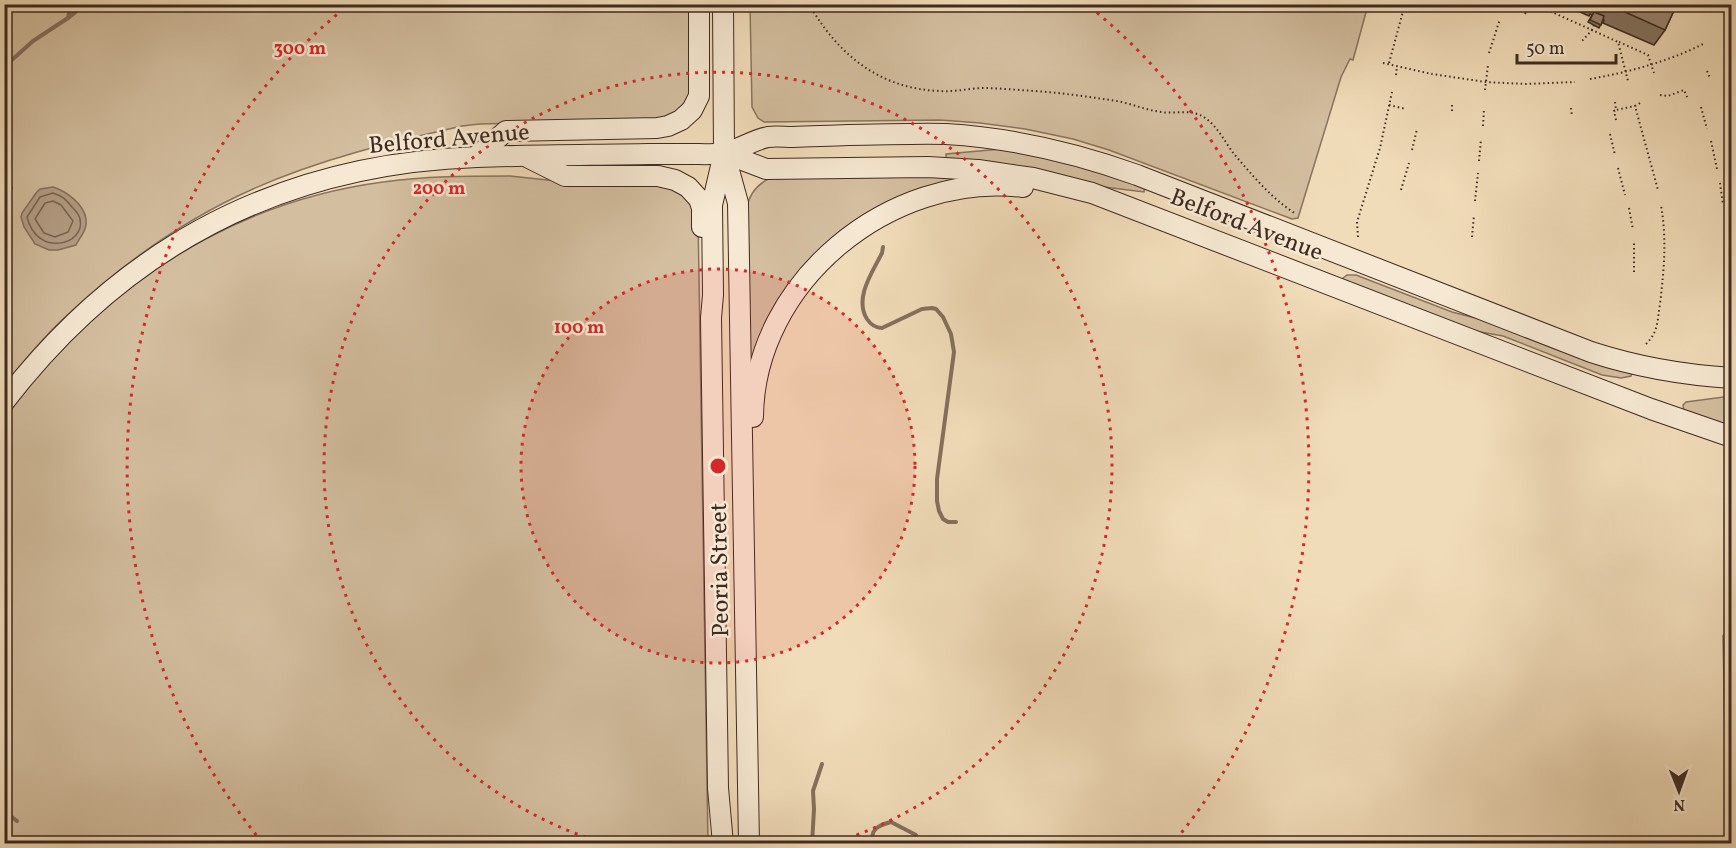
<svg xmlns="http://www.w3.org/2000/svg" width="1736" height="848" font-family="Vollkorn,serif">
<rect width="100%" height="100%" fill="#f1dcb9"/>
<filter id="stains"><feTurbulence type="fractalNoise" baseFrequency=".00333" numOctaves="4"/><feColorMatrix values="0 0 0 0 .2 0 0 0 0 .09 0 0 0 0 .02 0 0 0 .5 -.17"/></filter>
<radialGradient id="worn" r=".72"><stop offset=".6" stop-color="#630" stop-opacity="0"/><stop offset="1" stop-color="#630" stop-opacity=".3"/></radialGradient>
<!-- green -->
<g fill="#d3be9f" stroke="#887460" stroke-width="1.5">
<path d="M5 5H696V83L687 107 657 120 480 124 462 126C392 142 320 159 253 189 183 220 118 267 62 320 41 340 23 362 5 384Z"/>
<polygon points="750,5 750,4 1368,5 1353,60 1350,59 1341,77 1298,218 1292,219 1109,150 1073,139 1025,129 980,123 940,120 764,122 758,118 752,107"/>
<polygon points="1001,149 1040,155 1145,186 1144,192 1104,187 946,160 946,154"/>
<path d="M510 176 585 184 657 183 679 188 698 215 708 843 5 844C5 747 5 650 5 554 5 523 5 493 5 462 5 449 3 434 5 421 6 411 48 364 58 354 146 260 255 199 383 182 425 176 468 176 510 176Z"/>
<path d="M963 176 964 180 860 221 753 358 750 357 747 208C749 194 758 184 770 178Z"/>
<polygon points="1347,275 1356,275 1452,312 1483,320 1632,372 1631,376 1621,378 1602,375 1503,336 1475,331 1343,280 1343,278"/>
<polygon points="1731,396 1731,429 1684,411 1683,405 1686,402"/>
<polygon points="1731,622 1731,741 1725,735 1723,636"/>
</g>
<!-- water -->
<path fill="#b49f86" stroke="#85705e" stroke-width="1.5" d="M53 187C66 191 84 204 86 219 88 229 80 237 76 245L58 250H49L35 244 24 227 21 217 22 213 36 193 40 189Z"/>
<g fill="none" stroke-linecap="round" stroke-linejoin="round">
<!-- shore -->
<g stroke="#796454" stroke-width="1.5">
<path d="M53 193C62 196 66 199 72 207 75 210 79 214 80 219 86 245 37 258 27 217L40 197Z"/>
<polygon points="53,201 61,205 73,221 68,232 55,237 44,233 35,219 45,203"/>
</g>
<!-- stream -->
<g stroke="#85705e" stroke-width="4">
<polyline points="68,18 71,4"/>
<polyline points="4,67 33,41 68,18 86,4"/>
<polyline points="4,182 11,188"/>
<path d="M883 247 882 253C872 273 854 298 867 319 871 325 875 328 882 328L922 309 932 308 936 309 943 317 951 334 954 352 937 479V501L939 511 943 519 948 522H956"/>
<polyline points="1731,473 1732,473"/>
<polyline points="4,811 17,821"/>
<polyline points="812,844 814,809 813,791 822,764"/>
<path d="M874 844C868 830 879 825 891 822L916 835"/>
</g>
<defs>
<g id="secondary">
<polyline points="723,4 724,153 712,205 713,295 711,318 718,788 723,844"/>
<polyline points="724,153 766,169 928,167 978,170 1033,178 1092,193 1651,409 1732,437"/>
<polyline points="725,156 738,203 749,844"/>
<polyline points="476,157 506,131 657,128 668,126 681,120 692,110 699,96 699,4"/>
<polyline points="529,158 565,176 658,176 675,180 688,187 699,199 702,208 702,227"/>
<path d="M4 402C124 246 280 164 477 157 534 155 591 155 649 154 663 154 677 154 692 154 701 154 712 155 722 153 738 151 752 140 768 137 776 136 785 137 793 137 811 136 830 136 848 135 881 135 914 133 946 134 1012 138 1076 153 1137 175L1591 352C1637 367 1684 375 1732 378"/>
<path d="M753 417C754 282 890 171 1023 187"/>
</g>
</defs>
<!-- secondary casing -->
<use href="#secondary" stroke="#3e2a22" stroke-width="22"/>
<!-- path -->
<g stroke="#3e2a22" stroke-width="2" stroke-dasharray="1.5 3" stroke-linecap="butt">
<path d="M809 4C838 55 880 89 940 91 953 92 967 89 981 88 999 88 1017 90 1035 91 1063 93 1090 97 1117 101 1132 104 1146 110 1161 112 1173 114 1186 110 1197 114 1214 119 1224 141 1234 154 1253 176 1271 198 1296 214"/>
<polyline points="1534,4 1592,30 1582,41"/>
<path d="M1678 4C1695 12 1712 14 1728 4"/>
<polyline points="1504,5 1504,4"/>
<polyline points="1516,10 1518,4"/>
<polyline points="1525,14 1530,4"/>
<polyline points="1594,25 1592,30 1618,42 1628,81"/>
<polyline points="1729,28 1732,26"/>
<polyline points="1619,42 1648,55 1654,73"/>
<polyline points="1489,53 1500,19"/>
<polyline points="1729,60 1732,65"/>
<polyline points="1383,63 1432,74 1486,82 1525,84 1575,82"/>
<polyline points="1389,63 1405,4"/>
<polyline points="1707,71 1710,78"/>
<polyline points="1396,75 1397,66"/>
<path d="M1590 79C1629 72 1667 62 1703 44"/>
<polyline points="1485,90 1488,65"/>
<polyline points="1660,95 1668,96 1684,90 1688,99"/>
<polyline points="1615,102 1616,110 1635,106"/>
<polyline points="1640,103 1635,106 1658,190"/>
<polyline points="1389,105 1406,109"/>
<polyline points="1701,107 1707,129"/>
<polyline points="1571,108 1572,116"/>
<polyline points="1452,111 1452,105"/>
<polyline points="1616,120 1614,111 1616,110"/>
<polyline points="1483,126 1484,109"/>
<polyline points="1610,134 1615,155"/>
<polyline points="1711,141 1717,169"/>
<polyline points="1412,150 1417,129"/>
<polyline points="1479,161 1481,139"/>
<polyline points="1618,168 1625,195"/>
<polyline points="1720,183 1723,205"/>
<polyline points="1401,190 1409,163"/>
<polyline points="1475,201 1478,173"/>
<polyline points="1629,208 1633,230"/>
<polyline points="1725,218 1727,246"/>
<polyline points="1358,237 1357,222 1380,148 1392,92"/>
<polyline points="1472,237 1474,215"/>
<polyline points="1634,272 1634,243"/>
<path d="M1646 344C1659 331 1657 321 1660 304 1664 269 1667 241 1661 205"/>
</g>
<!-- secondary -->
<use href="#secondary" stroke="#f6e8d2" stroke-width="20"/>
</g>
<!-- wall -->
<polygon fill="#857461" stroke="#3e2a22" stroke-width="1.5" points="1562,4 1677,4 1665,30 1654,45 1603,23 1604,20 1603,20 1599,28 1588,22 1592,15 1590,14 1589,16"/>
<!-- building -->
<g fill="#9b8771" stroke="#3e2a22" stroke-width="1.5">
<polygon points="1615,4 1677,4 1665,30 1614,7"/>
<polygon points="1594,12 1604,16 1601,25 1590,20"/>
</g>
<!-- distance rings -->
<circle cx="718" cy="466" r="197" fill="#d62828" fill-opacity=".12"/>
<g fill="none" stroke="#d62828" stroke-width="3" stroke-dasharray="3 6">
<circle cx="718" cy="466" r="197"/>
<path d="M603 843A394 394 0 1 1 833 843"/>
<path d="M262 842A591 591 0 0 1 346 7M1090 7A591 591 0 0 1 1174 842"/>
</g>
<g text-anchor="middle" stroke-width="5" stroke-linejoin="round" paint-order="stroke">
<!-- street labels -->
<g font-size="24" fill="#3e2a22" stroke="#f6e8d2">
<text transform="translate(449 138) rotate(-5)" y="8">Belford Avenue</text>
<text transform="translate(1247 224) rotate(21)" y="8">Belford Avenue</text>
<text transform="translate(719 570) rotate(-91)" y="8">Peoria Street</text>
</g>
</g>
<circle cx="718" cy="466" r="9" fill="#d62828" stroke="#f6e8d2" stroke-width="3"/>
<g font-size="18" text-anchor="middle" font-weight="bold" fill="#d62828" stroke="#f6e8d2" stroke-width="5" stroke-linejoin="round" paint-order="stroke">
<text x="300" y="54">300 m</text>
<text x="439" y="194">200 m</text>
<text x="579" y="333">100 m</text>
</g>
<!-- margin -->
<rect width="1736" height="848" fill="none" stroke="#f1dcb9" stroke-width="24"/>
<rect x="6" y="6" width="1724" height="836" fill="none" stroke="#3e2a22" stroke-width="3"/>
<rect x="12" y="12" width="1712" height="824" fill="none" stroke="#3e2a22" stroke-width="1.5"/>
<!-- north arrow -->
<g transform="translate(1679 791) rotate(179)" stroke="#f6e8d2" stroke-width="4.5" paint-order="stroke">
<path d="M0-4.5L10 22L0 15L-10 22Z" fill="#3e2a22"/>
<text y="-9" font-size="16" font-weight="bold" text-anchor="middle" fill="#3e2a22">N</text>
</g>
<!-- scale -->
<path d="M1517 54v9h99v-9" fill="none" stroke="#3e2a22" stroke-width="3"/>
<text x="1526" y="54" font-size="18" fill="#3e2a22" stroke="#f6e8d2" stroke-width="4.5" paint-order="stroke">50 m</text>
<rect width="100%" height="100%" filter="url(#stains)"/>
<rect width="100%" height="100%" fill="url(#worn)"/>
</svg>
